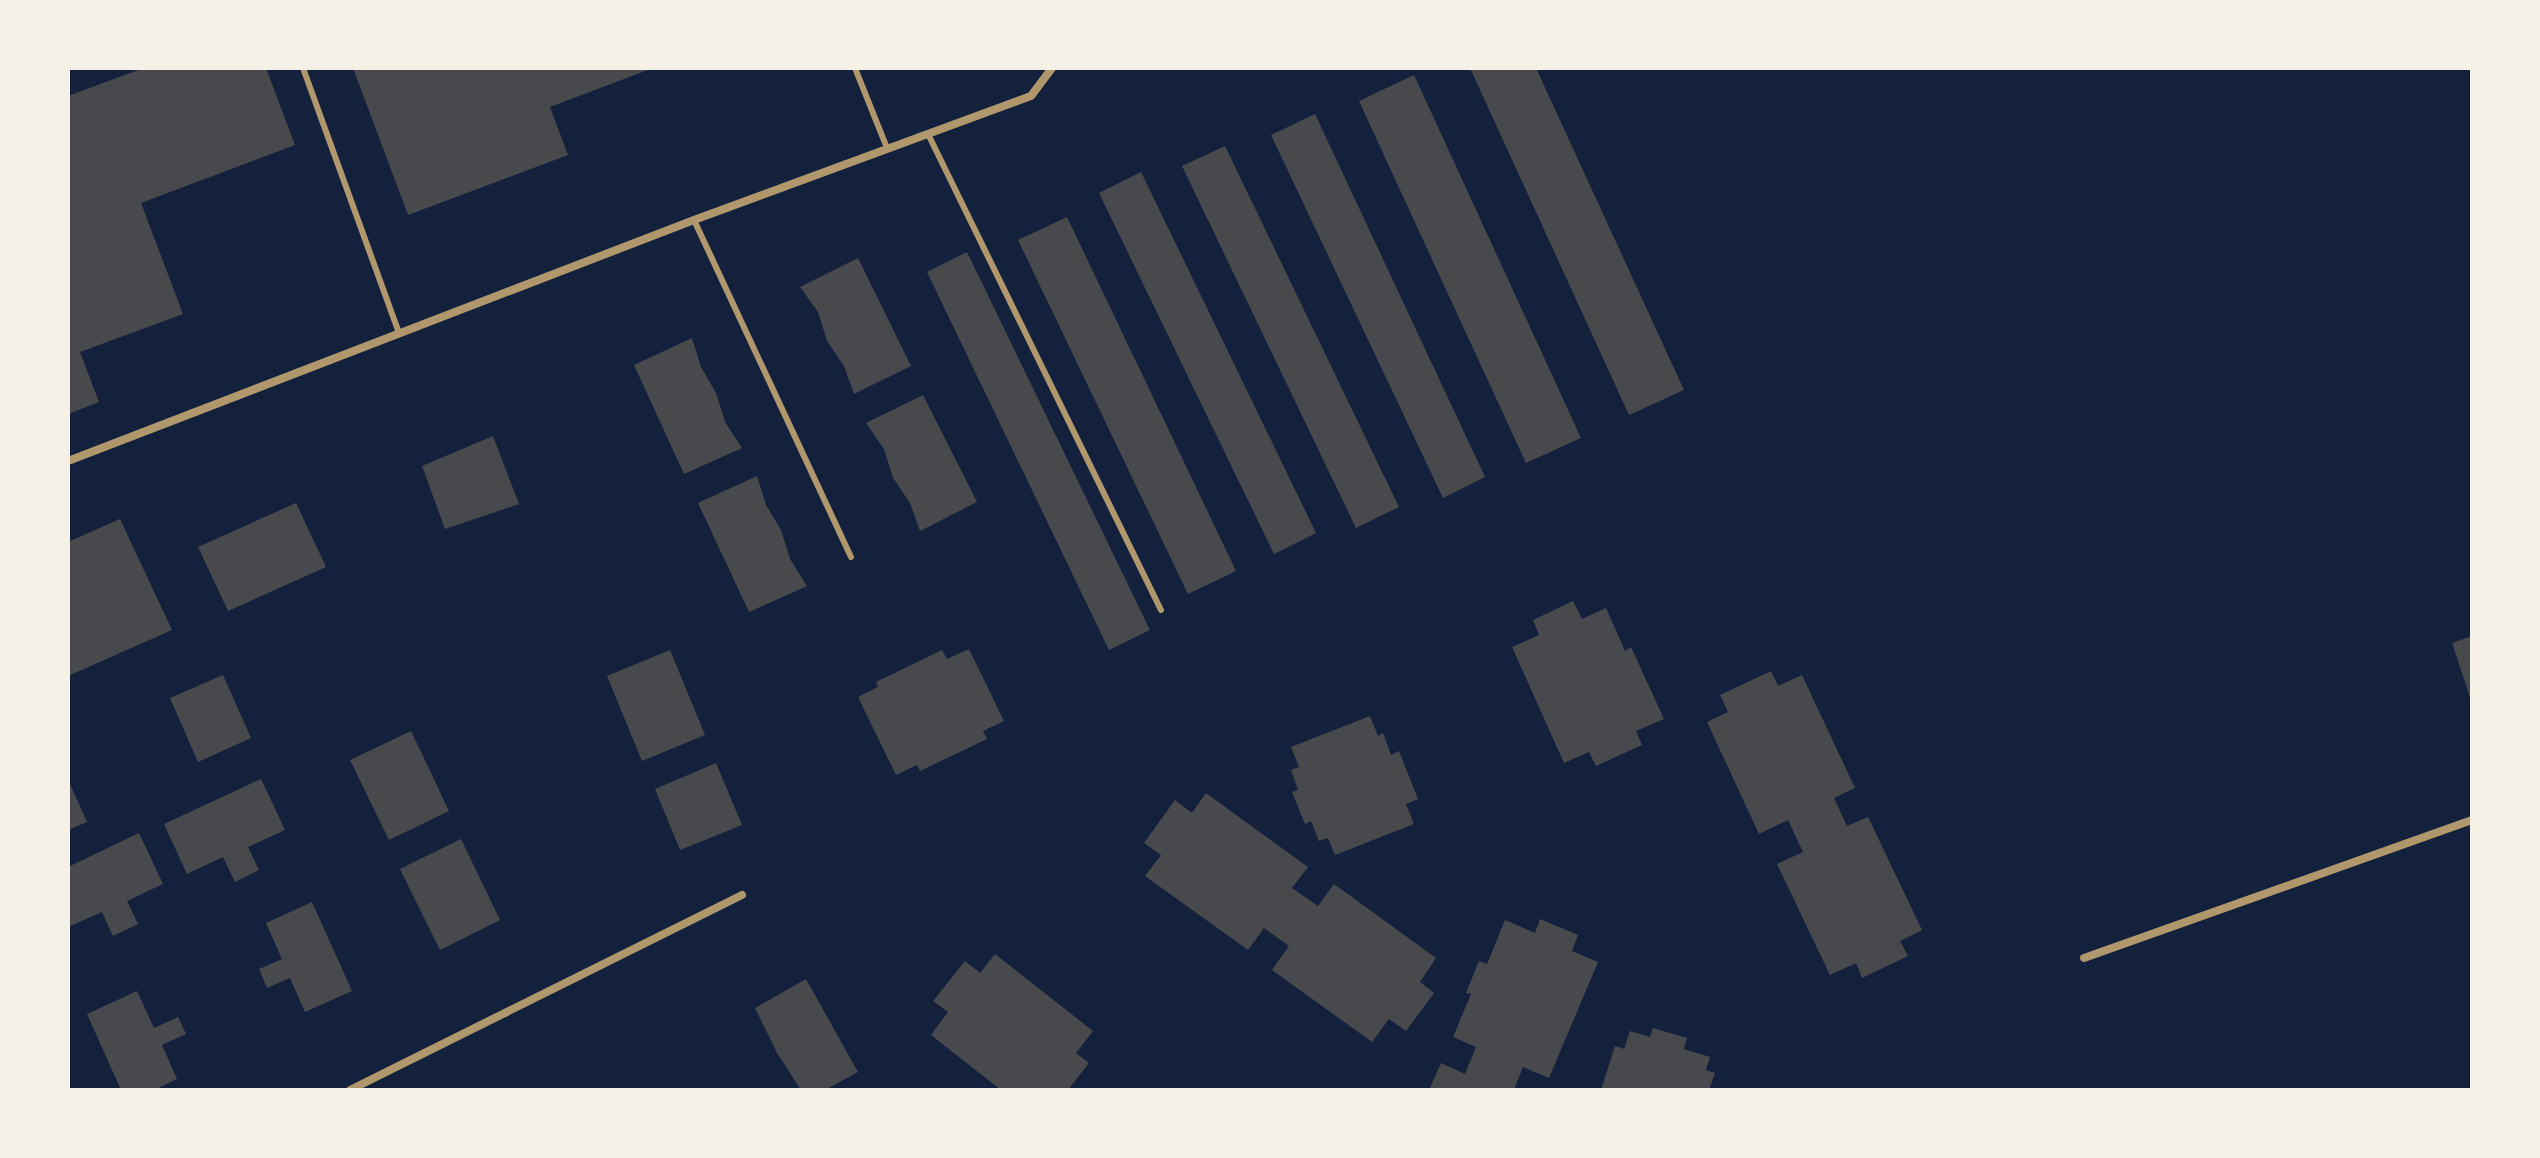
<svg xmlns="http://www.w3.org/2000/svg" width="2540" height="1158" font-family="Commissioner,sans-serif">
<rect width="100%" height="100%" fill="#14213d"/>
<!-- building -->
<g fill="#48494c">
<polygon points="144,68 266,68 295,145 141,203 183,314 80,352 99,402 68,414 68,96"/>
<polygon points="353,68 653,68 550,107 568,155 408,215"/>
<polygon points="1470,68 1536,68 1684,390 1629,415"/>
<polygon points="1414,75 1581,438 1526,463 1359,101"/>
<polygon points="1315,114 1485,477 1443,498 1271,135"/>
<polygon points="1225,146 1399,507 1356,528 1182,166"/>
<polygon points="1141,172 1316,533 1274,554 1099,193"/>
<polygon points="1067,217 1236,571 1188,594 1018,240"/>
<polygon points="967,252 1150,630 1109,650 927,272"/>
<polygon points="858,258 911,366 854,394 844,366 827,341 818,312 800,287"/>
<polygon points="692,338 701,367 716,393 725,422 742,448 684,474 634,365"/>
<polygon points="923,395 977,502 920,531 910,503 893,478 884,449 866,423"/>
<polygon points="493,436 519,504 445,529 422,466"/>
<polygon points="757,476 766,505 781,530 790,559 807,586 749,612 698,503"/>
<polygon points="296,503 326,567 228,611 198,547"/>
<polygon points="120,519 172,630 68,676 68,542"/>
<polygon points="1573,601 1582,619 1606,608 1625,651 1631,647 1664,719 1636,731 1642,745 1596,766 1589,752 1564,763 1512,647 1539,635 1533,620"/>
<polygon points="2472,636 2472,700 2471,700 2452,643"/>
<polygon points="969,649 1004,721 983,731 987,739 920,771 917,765 896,775 858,697 878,687 876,682 942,650 947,659"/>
<polygon points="670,650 705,735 642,761 607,676"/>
<polygon points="1771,671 1778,686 1802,675 1855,788 1834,798 1847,826 1868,817 1922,930 1900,941 1908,956 1862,978 1856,963 1830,975 1777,864 1803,852 1788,820 1759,834 1707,722 1728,712 1720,695"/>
<polygon points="223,675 251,738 198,762 170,698"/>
<polygon points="1370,716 1378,736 1383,733 1391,755 1399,751 1418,799 1406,804 1414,824 1335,855 1328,838 1319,841 1311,821 1305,824 1292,792 1298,790 1291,770 1299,767 1291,747"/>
<polygon points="411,731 449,811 389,840 350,760"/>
<polygon points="716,763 742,825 680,850 655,789"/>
<polygon points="261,779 285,830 248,847 259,870 235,882 223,857 187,874 164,824"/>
<polygon points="70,784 87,822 68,830 68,785"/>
<polygon points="1206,793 1308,867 1292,888 1318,906 1334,884 1436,958 1420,982 1434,993 1406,1031 1389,1019 1372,1042 1272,970 1289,946 1264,928 1248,950 1145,876 1161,855 1144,843 1175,800 1192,813"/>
<polygon points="139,833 163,884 127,901 138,924 113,936 102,912 68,927 68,867"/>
<polygon points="461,839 500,920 440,950 400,869"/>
<polygon points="312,902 352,991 305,1012 290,978 267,988 259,969 282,959 266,923"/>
<polygon points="1540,919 1578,935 1572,951 1598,962 1549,1078 1523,1067 1514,1090 1429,1090 1441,1063 1465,1074 1476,1047 1453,1037 1471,994 1466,993 1479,961 1487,964 1505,920 1535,933"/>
<polygon points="995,954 1093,1031 1076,1053 1089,1063 1068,1090 1001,1090 931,1035 948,1012 933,1001 965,961 980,973"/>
<polygon points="806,979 858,1072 825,1090 801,1090 777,1053 755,1008"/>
<polygon points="137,991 154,1028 178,1017 186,1034 162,1045 177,1079 154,1090 121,1090 87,1014"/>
<polygon points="1653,1028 1687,1038 1684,1049 1710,1057 1706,1070 1715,1073 1709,1090 1601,1090 1615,1046 1624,1049 1630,1031 1650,1037"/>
</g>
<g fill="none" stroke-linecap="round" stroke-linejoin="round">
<!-- service -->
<g stroke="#b1986c" stroke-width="6">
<polyline points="303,68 399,333"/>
<polyline points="855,68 887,148"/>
<polyline points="928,134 1161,610"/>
<polyline points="694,220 851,557"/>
</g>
<!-- minor -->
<g stroke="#b1986c" stroke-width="8">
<polyline points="68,461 694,220 1031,96 1052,68"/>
<polyline points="2084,958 2472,820"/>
<polyline points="350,1090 742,895"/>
</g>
</g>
<!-- border -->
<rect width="2540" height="1158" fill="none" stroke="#f6f1e7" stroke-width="140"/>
</svg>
